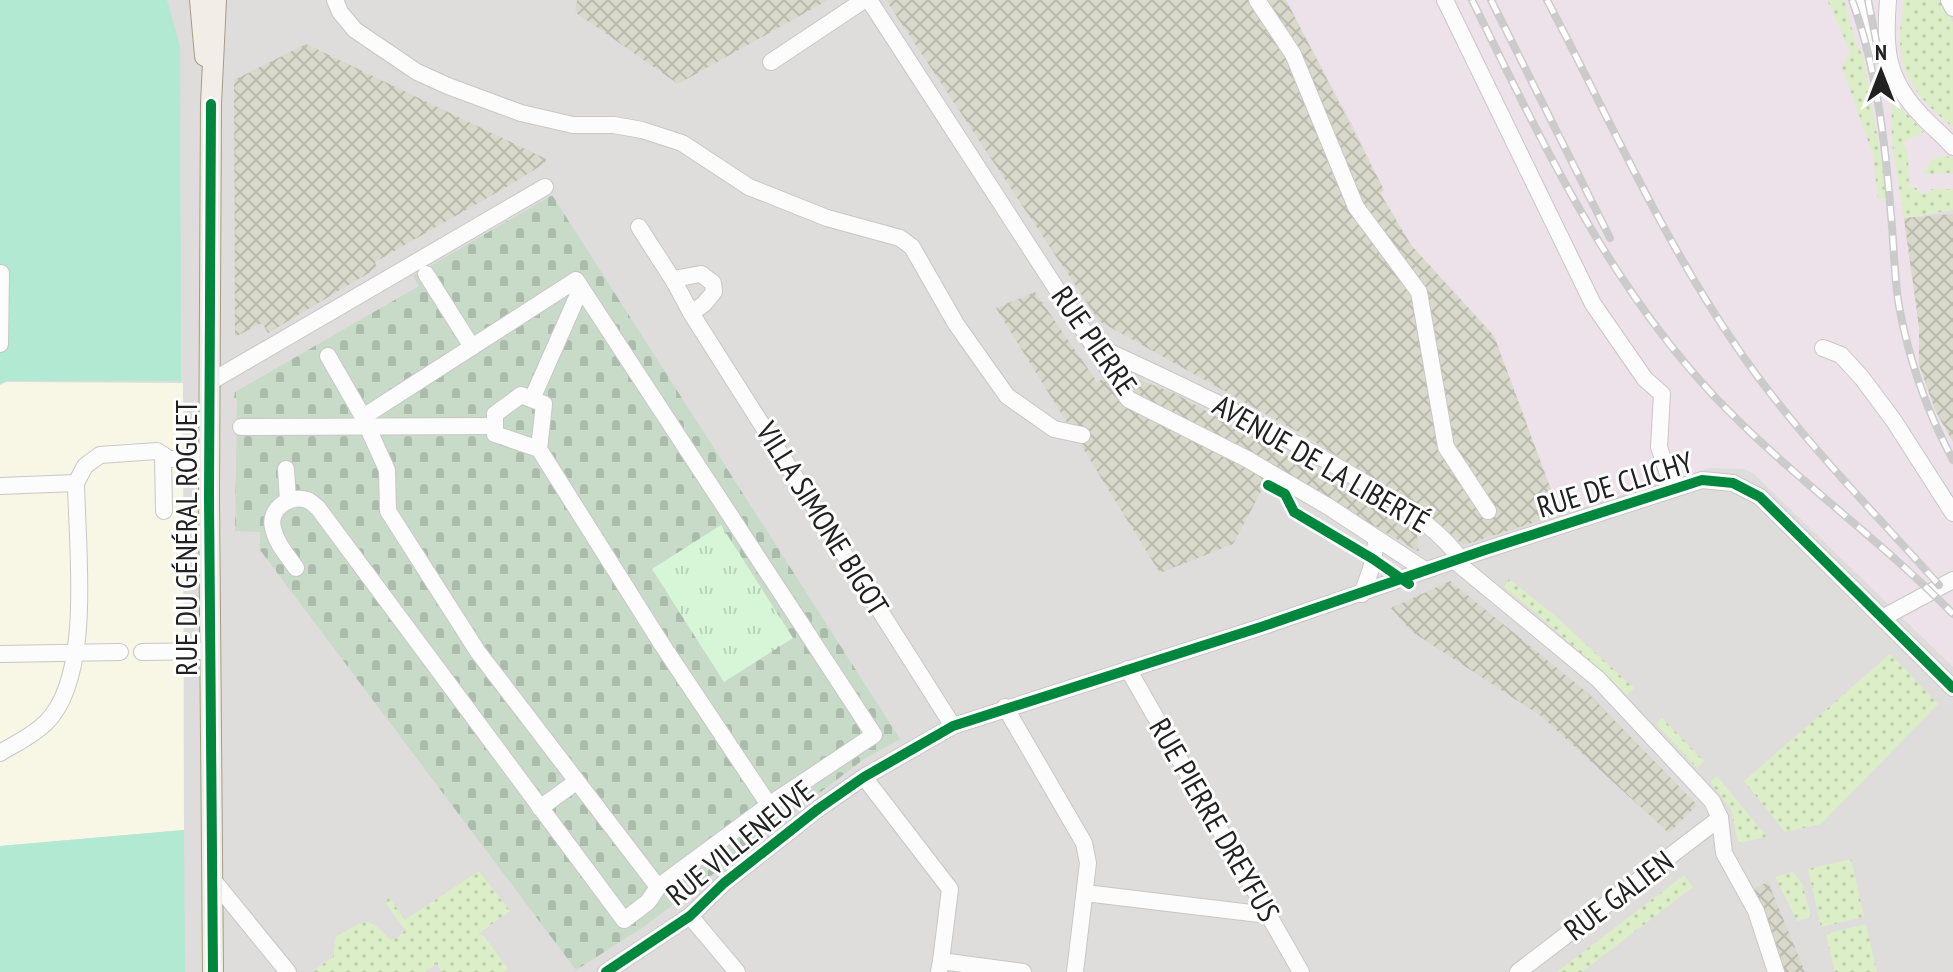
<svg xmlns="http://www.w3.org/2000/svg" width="1953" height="972" font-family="'PT Sans Narrow',sans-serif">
<defs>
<pattern id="construction-cross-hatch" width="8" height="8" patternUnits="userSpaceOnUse" patternTransform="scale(2)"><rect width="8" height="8" fill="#d9d9cb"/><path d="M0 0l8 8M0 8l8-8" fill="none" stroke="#babaae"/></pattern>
<pattern id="grass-dots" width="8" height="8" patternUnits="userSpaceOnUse" patternTransform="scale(2)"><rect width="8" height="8" fill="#dbeec7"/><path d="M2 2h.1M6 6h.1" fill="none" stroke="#bcccab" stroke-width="1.8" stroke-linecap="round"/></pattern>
<pattern id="cemetery-stones" width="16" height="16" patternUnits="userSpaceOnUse" patternTransform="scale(2)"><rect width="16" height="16" fill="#c7dbc8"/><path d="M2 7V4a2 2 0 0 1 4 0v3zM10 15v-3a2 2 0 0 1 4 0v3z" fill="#abbcac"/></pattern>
<pattern id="park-tufts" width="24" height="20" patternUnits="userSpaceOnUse" patternTransform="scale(2)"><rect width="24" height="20" fill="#d6f6d7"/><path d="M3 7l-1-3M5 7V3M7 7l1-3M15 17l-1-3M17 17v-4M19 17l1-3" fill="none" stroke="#b7d3b8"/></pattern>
</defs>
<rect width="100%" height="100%" fill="#efedea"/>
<!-- residential -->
<rect fill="#dedddb" x="0" y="0" width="1953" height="972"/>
<!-- industrial -->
<polygon fill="#ede2e9" points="1286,0 1942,0 1953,23 1953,210 1904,219 1919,327 1919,365 1936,411 1953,442 1953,667 1754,474 1744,469 1710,468 1560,514 1494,336 1411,245 1380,192 1384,191 1357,134"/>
<!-- education -->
<polygon fill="#f8f7e6" points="6,382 183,383 184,830 0,846 0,385"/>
<!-- construction -->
<g fill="url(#construction-cross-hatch)">
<polygon points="577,0 828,0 678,84 575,12"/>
<polygon points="886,0 1286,0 1384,190 1380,193 1411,245 1494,336 1560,514 1464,545 1399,494 1300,433 1099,321"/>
<polygon points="306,44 546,159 545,163 508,186 375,262 377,268 268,333 262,323 235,337 234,80"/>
<polygon points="1953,214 1953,442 1936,412 1919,365 1919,327 1904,218"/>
<polygon points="1035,292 1097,382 1118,372 1174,393 1416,528 1419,552 1274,467 1233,544 1160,573 996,308"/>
<polygon points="1450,581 1589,694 1697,805 1669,833 1541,716 1411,631 1391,608"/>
<polygon points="1768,882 1805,972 1778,972 1754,888"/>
</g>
<!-- grass -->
<g fill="url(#grass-dots)">
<polygon points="1827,0 1844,0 1856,44 1863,56 1882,163 1886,199 1878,199 1873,155 1842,67 1850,51"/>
<path d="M1904 0H1942L1953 23V127C1904 88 1893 61 1904 0Z"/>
<polygon points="1891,97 1924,132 1903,142 1908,153 1909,188 1917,188 1918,193 1929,193 1931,189 1953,189 1953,210 1904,218 1892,144"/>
<polygon points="1941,156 1953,157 1953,173 1923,174 1931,160"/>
<polygon points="1509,579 1553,614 1634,688 1627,695 1544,620 1504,587"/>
<polygon points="1890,654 1938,704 1821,824 1785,832 1744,781"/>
<polygon points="1662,718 1704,761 1697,768 1656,724"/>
<polygon points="1717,776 1767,837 1738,843 1731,809 1710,782"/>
<polygon points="1851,859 1864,917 1821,927 1808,869"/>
<path d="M479 871 510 911 478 934 483 935 508 969 504 972H442L436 964 425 972H312L333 957 336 936C365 922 366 912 390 940L398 937 405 930 386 904 388 896 405 920Z"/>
<polygon points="1793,872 1802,883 1811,917 1797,921 1775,877"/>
<polygon points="1684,875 1693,887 1582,972 1557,972"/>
<polygon points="1866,924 1877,972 1835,972 1826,934"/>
</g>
<!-- cemetery -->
<polygon fill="url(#cemetery-stones)" points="552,195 900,739 864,759 645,926 576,970 260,550 260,532 235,531 237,399 234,398 235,392 419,286 413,276"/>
<!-- park -->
<polygon fill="url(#park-tufts)" points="721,525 793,638 724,682 652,569"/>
<!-- pitch -->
<g fill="#b2e9d3">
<polygon points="0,0 167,0 180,46 181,381 7,381 0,384"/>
<polygon points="184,830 185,972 0,972 0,846"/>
</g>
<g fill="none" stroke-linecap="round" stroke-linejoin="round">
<defs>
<g id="minor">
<polyline points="335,0 340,12 355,30 417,72 448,86 521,113 573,125 614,125 642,130 682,143 749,187 827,218 900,238 912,247 956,324 1007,396 1054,429 1082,435"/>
<polyline points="869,0 1128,399 1247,459 1329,507 1425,570"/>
<polyline points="1257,0 1293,54 1356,207 1419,292 1446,447 1488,511"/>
<polyline points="1445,0 1593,304 1645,379 1662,394 1659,447 1673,489"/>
<polyline points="1858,0 1871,41 1888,62"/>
<path d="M1888 0C1884 49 1886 79 1922 116 1932 127 1944 136 1953 147"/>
<polyline points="1949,0 1953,8"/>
<polyline points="771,62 864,0"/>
<polyline points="639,227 675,283"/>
<polyline points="426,274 472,347"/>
<polyline points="691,313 704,304 714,292 713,283 701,274 679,278 675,283 691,313 953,726"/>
<polyline points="0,344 1,273"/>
<path d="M1096 346C1180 384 1263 424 1343 470 1383 494 1426 517 1456 553L1455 561 1598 679 1712 801 1720 818 1724 853 1756 911 1776 972"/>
<polyline points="1823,348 1841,355 1862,378 1894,421 1953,513"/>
<polyline points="328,356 363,417 576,280 874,735 769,805 661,643 539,449 544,404 521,395 495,414 495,434 539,449"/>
<polyline points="210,382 545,187"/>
<polyline points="532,399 581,288"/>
<polyline points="363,417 387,470 388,511 478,652 658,887 769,805"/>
<polyline points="241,427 495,426"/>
<polyline points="163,455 164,511"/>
<polyline points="286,469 288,501"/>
<polyline points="0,486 76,483"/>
<path d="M296 568C287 555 276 543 273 528 268 509 290 494 307 500 311 501 314 505 318 508L624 920 648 902 658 887"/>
<polyline points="1362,594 1371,569 1377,539"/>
<polyline points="1884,617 1953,580"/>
<polyline points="142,652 212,651"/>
<polyline points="0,654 120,652"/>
<polyline points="1128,669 1301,972"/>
<polyline points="1005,707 1084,843 1088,863 1075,972"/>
<path d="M0 753C18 742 42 731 54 713 91 661 77 547 76 483L85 466 100 455 157 451 169 459H210"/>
<polyline points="864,777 950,889 941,961"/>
<polyline points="540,808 576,782"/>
<polyline points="213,880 288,972"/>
<polyline points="1085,893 1268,915"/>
<polyline points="690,916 737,972"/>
<polyline points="606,972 690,916 724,883 818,809 864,777 953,726 1261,627 1485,550 1702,480 1733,483 1760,497 1953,688"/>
<polyline points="939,972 941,961 1023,972"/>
<polyline points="1518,972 1720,818"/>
</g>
<g id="major">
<polyline points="200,0 205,56"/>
<polyline points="213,972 209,496 211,104 216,0"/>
</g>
</defs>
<!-- minor casing -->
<use href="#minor" stroke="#c8c7c6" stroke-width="18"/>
<!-- major casing -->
<use href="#major" stroke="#a69c85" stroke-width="22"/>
<!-- minor -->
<use href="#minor" stroke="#fdfcfc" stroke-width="16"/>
<!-- major -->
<use href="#major" stroke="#f2ede6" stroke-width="20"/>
<defs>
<g id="rail">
<path d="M1472 0C1541 140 1607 282 1715 397 1789 475 1878 537 1953 614"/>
<polyline points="1491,0 1610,238"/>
<path d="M1547 0C1607 114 1660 234 1732 340 1791 429 1868 505 1939 585"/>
<path d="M1852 0C1877 68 1885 143 1891 215 1894 245 1894 276 1899 306 1909 360 1927 412 1953 460"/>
<polyline points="1868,0 1880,60"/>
</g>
</defs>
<!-- rail casing -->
<use href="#rail" stroke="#cbcbcb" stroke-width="8"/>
<!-- rail -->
<use href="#rail" stroke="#fff" stroke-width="5" stroke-dasharray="15" stroke-linecap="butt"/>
<defs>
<g id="cycleway">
<polyline points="211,104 209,496 213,972"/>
<polyline points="1268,485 1285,494 1294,512 1373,559 1409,584"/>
<polyline points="606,972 690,916 724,883 818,809 864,777 953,726 1261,627 1485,550 1702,480 1733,483 1760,497 1953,688"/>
</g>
</defs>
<!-- cycleway casing -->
<use href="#cycleway" stroke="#fff" stroke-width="15"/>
<!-- cycleway -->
<use href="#cycleway" stroke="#00873e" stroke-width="10"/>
</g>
<g text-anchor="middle" stroke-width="6" stroke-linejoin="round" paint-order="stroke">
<!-- street labels -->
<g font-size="30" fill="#212121" stroke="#fff">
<text transform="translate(1094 341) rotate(55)" y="10">RUE PIERRE</text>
<text transform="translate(1321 464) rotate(30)" y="10">AVENUE DE LA LIBERTÉ</text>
<text transform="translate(1615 485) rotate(-17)" y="10">RUE DE CLICHY</text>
<text transform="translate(822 519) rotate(58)" y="10">VILLA SIMONE BIGOT</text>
<text transform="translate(187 538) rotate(-90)" y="10">RUE DU GÉNÉRAL ROGUET</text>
<text transform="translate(1214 820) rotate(60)" y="10">RUE PIERRE DREYFUS</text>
<text transform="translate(740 843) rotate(-39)" y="10">RUE VILLENEUVE</text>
<text transform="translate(1619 896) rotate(-37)" y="10">RUE GALIEN</text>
</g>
</g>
<!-- north arrow -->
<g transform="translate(1881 72)" stroke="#ffffff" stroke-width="6" paint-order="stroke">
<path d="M0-6L14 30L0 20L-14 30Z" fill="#212121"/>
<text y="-12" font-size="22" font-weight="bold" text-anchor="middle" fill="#212121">N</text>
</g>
</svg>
